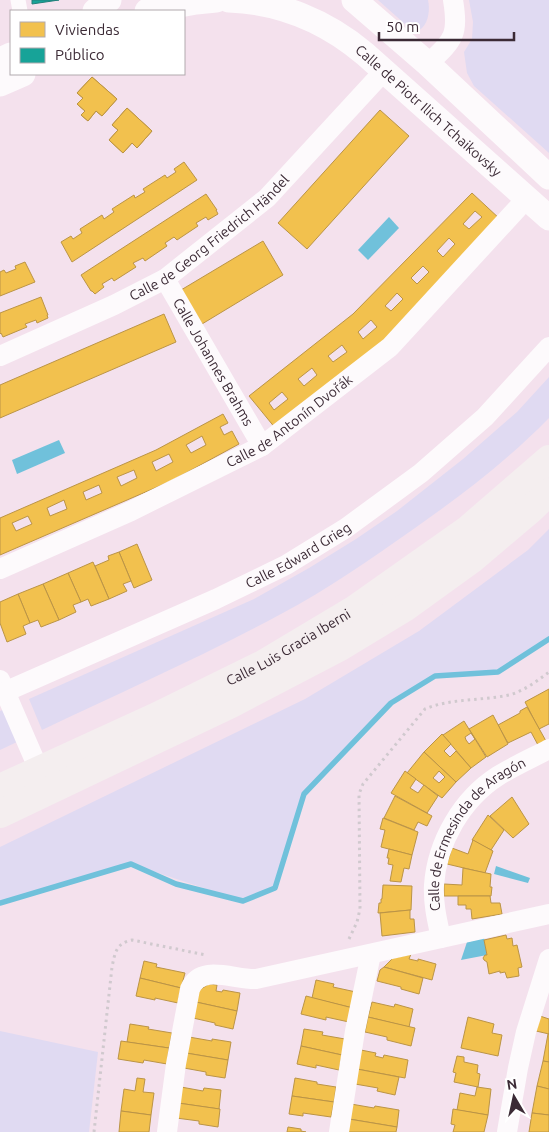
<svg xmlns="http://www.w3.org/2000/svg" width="549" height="1132" font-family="Ubuntu,sans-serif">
<rect width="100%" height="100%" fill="#f4e1ed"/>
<!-- green -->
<g fill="#e0daf2">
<path d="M378 0H428C430 9 429 21 422 28 420 30 417 31 415 33Z"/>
<polygon points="469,0 549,0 549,153 474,86 467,73 464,52 472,39 473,22"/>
<path d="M549 377V418C509 459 462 495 415 528 371 559 328 589 281 614 203 656 122 692 42 730L29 699 254 599 309 568 356 539 397 511 463 459 517 412Z"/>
<polygon points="549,529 549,639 498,672 435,676 391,703 304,794 275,888 243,901 131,864 0,903 0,847 305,699 419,631 528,550"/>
<polygon points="5,709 17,742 0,750 0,711"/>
<polygon points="0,1031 98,1052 89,1132 0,1132"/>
</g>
<!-- water -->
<g fill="#70c1db">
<polygon points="389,217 399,228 368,260 358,250"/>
<polygon points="59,440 65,453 17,474 12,460"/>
<polygon points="496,866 530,878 528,883 494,874"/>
<polygon points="484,938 487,955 461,960 467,942"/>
</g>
<!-- homes -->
<g fill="#f2c14e" stroke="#bb9446" fill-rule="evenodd">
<polygon points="92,77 117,99 102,116 96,111 88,121 81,115 85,111 77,104 83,98 77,93"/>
<polygon points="92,77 117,99 102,116 96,111 88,121 81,115 85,111 77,104 83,98 77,93"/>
<polygon points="127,108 152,131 137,148 132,143 123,153 109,140 118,130 112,125"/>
<polygon points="127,108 152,131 137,148 132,143 123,153 109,140 118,130 112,125"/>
<polygon points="380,110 409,136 307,249 278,223"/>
<polygon points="184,162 197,180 72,262 61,242 71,236 73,239 82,233 80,229 102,215 104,219 114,212 112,209 134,195 135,198 145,192 143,189 165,175 167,178 176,172 174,169"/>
<path d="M472 193 501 220 381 345 276 429 249 396 353 314ZM475 211 482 217 469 229 463 224ZM449 238 455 244 443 257 437 251ZM423 266 429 272 417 284 411 278ZM397 293 403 299 391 311 385 306ZM371 320 377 327 363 339 358 332ZM342 345 347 352 333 362 328 356ZM312 368 317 375 304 386 298 379ZM282 392 288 399 274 410 269 403Z"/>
<polygon points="206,194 217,210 216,210 218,214 208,220 206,217 196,223 198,226 177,240 174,237 165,243 167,246 145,261 143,258 133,263 136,267 114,281 112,278 102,284 104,287 95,294 92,291 91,291 81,275"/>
<polygon points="263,241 283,275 202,324 181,290"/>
<polygon points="25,262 35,282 0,296 0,272 4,270 6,273 16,269 15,266"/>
<polygon points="41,297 48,315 47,315 48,318 37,323 36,320 25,324 27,327 3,337 1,333 0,334 0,313"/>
<polygon points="164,314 176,342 0,418 0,385"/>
<path d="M223 414 228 423 220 427 224 435 232 431 239 444 171 481 0 555V518L156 450ZM202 436 206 445 191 453 186 445ZM169 454 173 462 156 471 152 462ZM134 470 137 478 121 486 117 477ZM99 485 102 493 86 500 83 492ZM64 500 67 509 50 516 47 508ZM28 516 32 524 16 531 12 523Z"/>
<polygon points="137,544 152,580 134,588 119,552"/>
<polygon points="119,552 131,581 123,584 127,591 109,599 95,566 109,560 108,556"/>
<polygon points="93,562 109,599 91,606 88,599 81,602 68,573"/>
<polygon points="68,573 81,602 73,605 76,612 59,620 43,584"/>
<polygon points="43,584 59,620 41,627 38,620 30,623 18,594"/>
<polygon points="18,594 30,623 23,626 26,634 7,642 0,623 0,602"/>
<polygon points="549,689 549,724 539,729 525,702"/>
<polygon points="527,707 546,741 538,745 531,732 508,743 498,725 520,713 520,711"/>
<polygon points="493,715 508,744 487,757 469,729"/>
<path d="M464 721 486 757 471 768 443 735ZM471 733 475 739 469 744 466 740 465 737Z"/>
<polygon points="442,734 451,744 444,751 450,757 456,751 471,768 456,782 424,752"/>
<path d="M424 752 456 782 442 798 407 773ZM439 771 445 777 439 783 433 778Z"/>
<polygon points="405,771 416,779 410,788 418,793 424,785 438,796 427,813 391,793"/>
<polygon points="395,796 432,816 427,826 418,822 414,830 384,818"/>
<polygon points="512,797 529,824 513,838 490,816"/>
<polygon points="488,815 504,830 491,850 472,840"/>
<polygon points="383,818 418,832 412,855 381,847 385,830 380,829"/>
<polygon points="473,840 493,851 485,873 447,864 452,848 468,854"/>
<polygon points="389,849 412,855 409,869 404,868 401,882 390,881 393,865 388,864 389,858 387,858"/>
<polygon points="463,868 491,874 490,887 492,887 491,896 444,896 444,884 462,885"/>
<polygon points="383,885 412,886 411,910 378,913 379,903 381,903 381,899 382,899"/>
<polygon points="458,896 490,896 491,903 500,903 502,914 472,919 471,909 466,909 466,905 458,905"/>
<polygon points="410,910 410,919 414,919 415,932 382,936 380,913"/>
<polygon points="506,935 507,939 512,938 513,946 517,945 522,967 518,968 519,976 507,978 505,972 500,973 500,971 489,974 487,962 484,960 483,958 485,955 487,955 484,940"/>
<polygon points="411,954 409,959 418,961 418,959 436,964 432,980 384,967 393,958"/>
<polygon points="144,961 157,964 156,967 185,973 181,988 140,978"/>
<polygon points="384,967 423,978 419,994 401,989 401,987 377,981 380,970"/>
<polygon points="140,978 181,988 178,1003 155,998 155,1000 136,996"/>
<polygon points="316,980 334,984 333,987 356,992 353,1008 312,998"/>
<polygon points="209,984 217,985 216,991 222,992 223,990 240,993 237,1011 196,1002 198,991"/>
<polygon points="306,996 353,1008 349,1022 326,1017 326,1020 301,1014"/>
<polygon points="196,1002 237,1011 233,1029 215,1025 215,1023 193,1018"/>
<polygon points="372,1002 394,1007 395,1004 413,1009 409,1027 368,1017"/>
<polygon points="540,1016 549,1019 549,1034 536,1031"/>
<polygon points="368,1017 415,1028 411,1046 387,1040 387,1037 365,1032"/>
<polygon points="468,1017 494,1024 492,1033 502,1035 498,1056 461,1048"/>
<polygon points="130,1024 149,1027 148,1029 172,1033 169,1048 127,1042"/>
<polygon points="304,1029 323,1032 322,1035 345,1039 342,1055 301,1046"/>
<polygon points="548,1034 549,1034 549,1062 543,1061"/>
<polygon points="189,1037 212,1041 212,1039 231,1042 228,1060 186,1053"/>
<polygon points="121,1041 169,1048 167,1064 144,1060 143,1063 118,1059"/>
<polygon points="301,1046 342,1055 339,1070 316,1065 316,1068 297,1064"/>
<polygon points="361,1050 376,1053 375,1056 383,1058 384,1055 408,1060 405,1078 357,1069"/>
<polygon points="186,1053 228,1060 225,1078 206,1075 206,1072 184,1068"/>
<polygon points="457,1056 464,1057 464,1062 478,1065 477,1073 480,1074 478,1087 454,1082 456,1073 453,1072"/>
<polygon points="543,1061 549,1062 549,1089 537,1086"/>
<polygon points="357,1069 399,1077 395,1095 377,1091 378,1088 355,1084"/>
<polygon points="137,1078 145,1079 143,1092 154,1093 151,1115 121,1111 124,1089 135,1091"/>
<polygon points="295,1078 317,1082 317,1084 336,1087 334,1102 292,1096"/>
<polygon points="537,1086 549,1089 549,1115 532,1113"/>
<polygon points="181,1087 203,1091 204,1088 221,1090 219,1109 178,1103"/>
<polygon points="477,1087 491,1089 488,1115 457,1110 460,1093 475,1096"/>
<polygon points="292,1096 334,1102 331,1117 303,1113 303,1116 289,1114"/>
<polygon points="178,1103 220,1109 218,1127 199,1124 199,1121 176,1118"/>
<polygon points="351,1104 374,1108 375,1106 399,1110 397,1127 349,1119"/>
<polygon points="453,1109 488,1115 484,1132 453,1132 455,1125 451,1124"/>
<polygon points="121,1111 151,1115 149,1132 119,1132"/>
<polygon points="532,1113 549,1115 549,1132 529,1132"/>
<polygon points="349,1119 397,1127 396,1132 347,1132"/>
<polygon points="288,1127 301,1129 301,1131 306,1132 287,1132"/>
</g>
<!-- public -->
<polygon fill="#17a398" stroke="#227f7a" points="32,0 59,0 32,4"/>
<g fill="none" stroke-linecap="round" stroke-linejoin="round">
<!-- stream -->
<polyline stroke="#70c1db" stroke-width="5.5" points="0,903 131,864 176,884 243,901 275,888 304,794 391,703 435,676 498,672 549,639"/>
<!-- path -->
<g stroke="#d0c9ce" stroke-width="3" stroke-dasharray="2.5 4" stroke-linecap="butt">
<path d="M349 939 357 922 360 909 359 794 363 784 425 709C451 698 481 701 509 695 524 691 537 681 549 672"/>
<path d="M94 1132 112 967C115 953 116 943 132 940L206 955"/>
</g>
<!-- pedestrian -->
<polyline stroke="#fdfafc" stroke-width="15" points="18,0 20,11"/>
<!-- minor -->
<g stroke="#fdfafc" stroke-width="20">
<path d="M428 64C453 40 459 36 453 0"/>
<path id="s1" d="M165 279 262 446"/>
<path id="s2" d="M0 356 114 305 165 279 267 198 384 71"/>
<path id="s3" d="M0 569 131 511 262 446 390 347 527 198"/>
<polyline points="0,680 39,770"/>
<path id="s4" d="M0 694 216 599 286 565 346 528 421 473 485 417 549 347"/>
<path id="s5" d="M441 938C437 920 433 903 434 885 437 842 462 799 498 776 514 766 532 758 549 749"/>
<path d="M167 1132 176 1064 190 989C201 963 234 980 256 979L549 914"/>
<polyline points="339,1132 355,1031 371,954"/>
<polyline points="507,1132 518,1068 526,1032 549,959"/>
</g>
<!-- tertiary -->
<g stroke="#fdfafc" stroke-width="25">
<path id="s6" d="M229 0C279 2 326 21 365 54L549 218"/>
<polyline points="354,0 428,64 549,177"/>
<polyline points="95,11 109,0"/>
<polyline points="147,11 196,2 216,0"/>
<polyline points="0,60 11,55"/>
<polyline points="0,84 23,74"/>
</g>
<!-- secondary -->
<g stroke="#f4eeef" stroke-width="28">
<path id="s7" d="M0 788 155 717 263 664 355 609 467 530 549 459"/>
<polyline points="0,814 231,704 340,647 406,607 471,560 530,510 549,492"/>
</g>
</g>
<g text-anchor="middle" stroke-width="5" stroke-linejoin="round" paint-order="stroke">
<!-- street labels -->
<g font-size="14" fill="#3b2a35" stroke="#fff">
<text dy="5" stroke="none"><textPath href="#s6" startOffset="234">Calle de Piotr Ilich Tchaikovsky</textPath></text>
<text dy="5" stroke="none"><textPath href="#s2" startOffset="242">Calle de Georg Friedrich Händel</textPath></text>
<text dy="5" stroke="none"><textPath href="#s1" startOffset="96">Calle Johannes Brahms</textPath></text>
<text dy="5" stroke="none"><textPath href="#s3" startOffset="326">Calle de Antonín Dvořák</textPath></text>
<text dy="5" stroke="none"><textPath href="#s4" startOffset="329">Calle Edward Grieg</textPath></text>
<text dy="5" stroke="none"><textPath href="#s7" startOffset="321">Calle Luis Gracia Iberni</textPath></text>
<text dy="5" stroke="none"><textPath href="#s5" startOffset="121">Calle de Ermesinda de Aragón</textPath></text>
</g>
</g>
<!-- legend -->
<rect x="10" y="10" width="175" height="65" fill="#ffffff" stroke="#b1aaae"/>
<rect x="20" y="22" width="25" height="15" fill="#f2c14e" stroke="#b1aaae"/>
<text x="55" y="35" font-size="15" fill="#3b2a35">Viviendas</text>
<rect x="20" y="48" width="25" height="15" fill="#17a398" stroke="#b1aaae"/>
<text x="55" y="60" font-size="15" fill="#3b2a35">Público</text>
<!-- north arrow -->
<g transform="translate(514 1097) rotate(351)" stroke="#ffffff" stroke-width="4" paint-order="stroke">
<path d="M0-4L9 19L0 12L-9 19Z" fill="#3b2a35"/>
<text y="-8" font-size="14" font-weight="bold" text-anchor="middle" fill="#3b2a35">N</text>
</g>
<!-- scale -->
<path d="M379 32v8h135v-8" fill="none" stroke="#3b2a35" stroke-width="2.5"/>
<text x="386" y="32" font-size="15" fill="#3b2a35" stroke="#ffffff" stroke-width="4" paint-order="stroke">50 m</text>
</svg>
